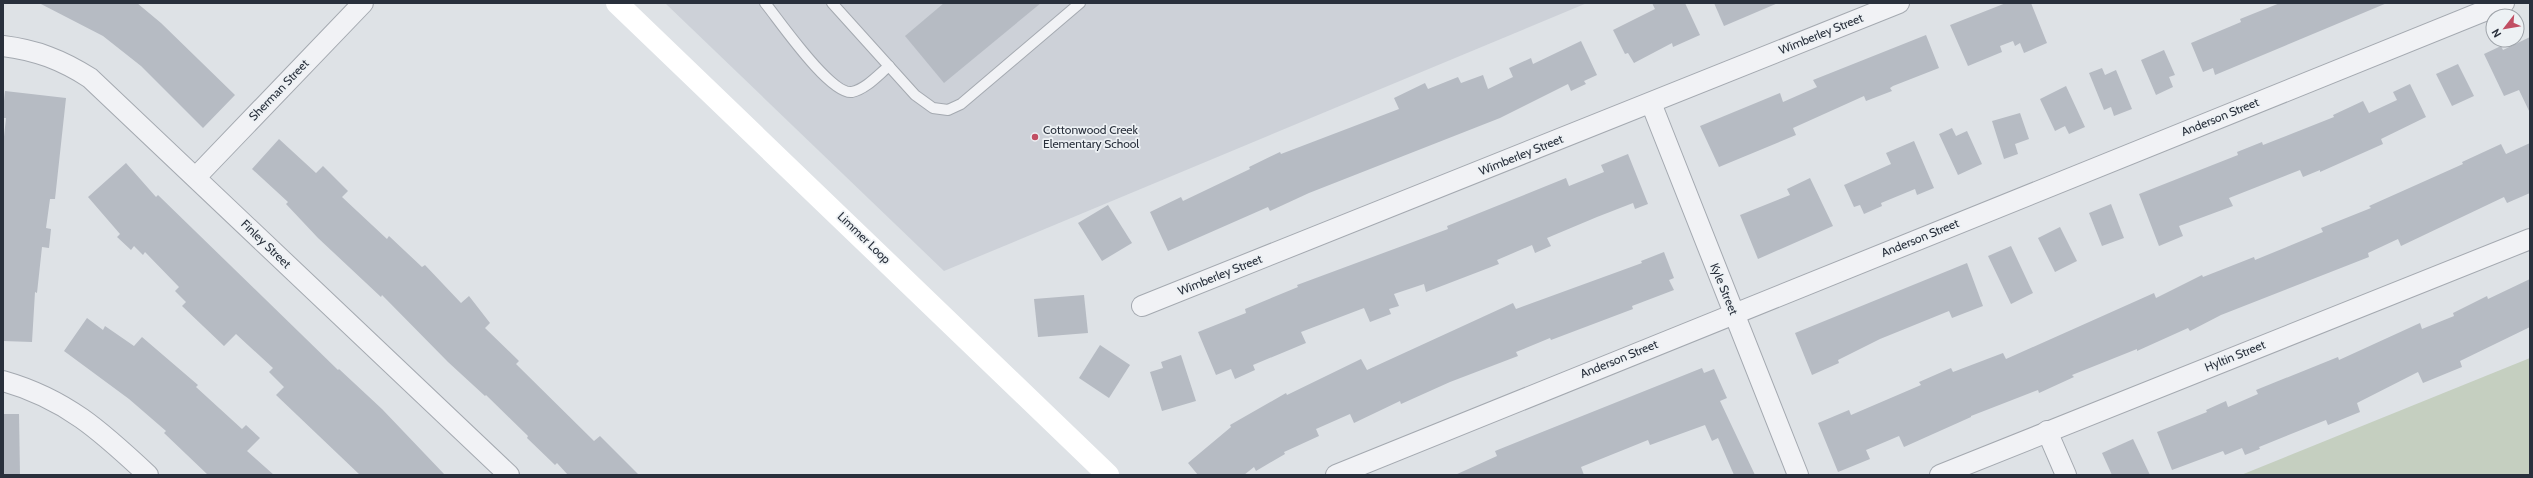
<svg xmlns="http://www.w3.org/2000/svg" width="2533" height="478" font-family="Cabin,sans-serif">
<rect width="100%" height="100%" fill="#dee2e6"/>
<!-- built -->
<polygon fill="#cdd1d8" points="665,3 1587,3 944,271"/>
<!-- green -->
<polygon fill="#c5cfc0" points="2530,358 2530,475 2241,475"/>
<!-- building -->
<g fill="#b6bbc3">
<polygon points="39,3 137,3 161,23 235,95 203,128 141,66 103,36"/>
<polygon points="944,3 1041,3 944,83 905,36"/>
<polygon points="1652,3 1685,3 1700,35 1673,47 1672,43 1634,63 1628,53 1625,54 1613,30 1655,9"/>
<polygon points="1714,3 1778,3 1724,26"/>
<polygon points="2006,3 2031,3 2047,43 2024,53 2020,43 2015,46 2013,41 2000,46 2002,52 1968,66 1950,25"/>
<polygon points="2280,3 2387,3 2215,75 2213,68 2203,72 2191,43 2241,22 2240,19"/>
<polygon points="1926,35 1939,68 1893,86 1890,88 1892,91 1866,101 1864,96 1793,128 1796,135 1719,167 1700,126 1780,93 1783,102 1817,87 1813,80"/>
<polygon points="2530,37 2530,113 2519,90 2504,96 2484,54 2501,46 2503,50"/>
<polygon points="1581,41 1597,75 1584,81 1586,84 1571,91 1568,84 1500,118 1309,193 1270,211 1268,207 1168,251 1150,212 1181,197 1183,201 1250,169 1249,167 1280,152 1281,154 1399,109 1394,98 1425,83 1428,89 1458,77 1461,83 1483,75 1488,89 1513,77 1509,68 1531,58 1533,64"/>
<polygon points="2164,50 2175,75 2169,77 2173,87 2156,95 2141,60"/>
<polygon points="2458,64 2474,96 2452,106 2436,74"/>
<polygon points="2102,68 2105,75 2116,70 2132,109 2114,116 2111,107 2104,110 2089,73"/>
<polygon points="2410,84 2426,117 2381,139 2383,144 2320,172 2320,170 2303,177 2300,170 2229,198 2233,206 2179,226 2183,236 2159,246 2139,194 2238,155 2237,152 2262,142 2263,145 2334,117 2333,115 2363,101 2369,113 2397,100 2393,92"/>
<polygon points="2066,86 2085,127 2069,134 2065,126 2055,131 2040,99"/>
<polygon points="5,91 66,98 55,199 50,199 46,228 51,229 49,248 42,247 37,293 35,292 32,342 3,341 3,146 6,118 3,118 3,111"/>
<polygon points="2020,113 2029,139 2015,144 2018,154 2004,159 1992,121"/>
<polygon points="1952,128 1956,136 1967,131 1982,164 1958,175 1939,134"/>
<polygon points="279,139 316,173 323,166 348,191 342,197 387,239 389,236 422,267 425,265 461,303 469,296 490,323 485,328 519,361 516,364 594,441 600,436 639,475 568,475 557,463 555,465 527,438 528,436 486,395 485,396 448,362 382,295 381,297 318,238 286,204 288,202 252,169"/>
<polygon points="1914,141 1934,188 1917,195 1915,189 1881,203 1882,206 1864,214 1860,205 1854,207 1844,185 1891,164 1886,153"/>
<polygon points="2530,143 2530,193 2507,203 2504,197 2401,246 2398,239 2368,253 2369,257 2221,315 2190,331 2188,328 2137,351 2137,349 2072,375 2074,377 2039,393 2038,390 1971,416 1971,417 1904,447 1899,436 1866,450 1870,459 1838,472 1818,423 1849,410 1851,415 1921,385 1919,382 1951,368 1953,372 2003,353 2006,359 2154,293 2156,298 2202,275 2203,277 2254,257 2255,260 2323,232 2321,228 2371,208 2369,206 2463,164 2462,162 2501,144 2506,154"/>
<polygon points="1628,154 1648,204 1635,209 1633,203 1597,217 1547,238 1551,246 1535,253 1532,245 1497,260 1499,264 1426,292 1424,284 1394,294 1399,306 1389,309 1391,314 1370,322 1364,308 1301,332 1306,343 1253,365 1255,370 1235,379 1231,369 1216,375 1198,332 1246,313 1245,309 1298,287 1297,285 1448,229 1447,226 1566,178 1569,186 1604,172 1601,165"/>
<polygon points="126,163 156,197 158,195 338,370 339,369 382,409 445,475 360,475 276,395 284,387 269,372 273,368 236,334 224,346 182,306 186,302 175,291 179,287 145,252 143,255 134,246 131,250 117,237 120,234 88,197"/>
<polygon points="1810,178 1833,226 1758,259 1740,215 1790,195 1787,189"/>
<polygon points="2111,204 2124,238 2102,246 2089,213"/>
<polygon points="1108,205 1132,243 1102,261 1078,223"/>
<polygon points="2060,227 2077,261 2055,272 2038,238"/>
<polygon points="2011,246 2033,293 2011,304 1988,256"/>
<polygon points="1664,252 1674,278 1669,280 1674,290 1632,306 1633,309 1551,340 1550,338 1516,352 1518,356 1450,382 1401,404 1400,401 1354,423 1350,414 1316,429 1319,436 1284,452 1285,454 1256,471 1254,467 1244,475 1198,475 1188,463 1231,427 1230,425 1286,393 1287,395 1361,359 1367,370 1513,303 1516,309 1642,263 1641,261"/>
<polygon points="1967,263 1983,306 1952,318 1949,311 1880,339 1838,360 1839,363 1812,375 1795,333"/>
<polygon points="2530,279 2530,327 2460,361 2462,367 2423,383 2418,372 2357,403 2360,412 2328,425 2326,420 2259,447 2260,449 2245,455 2242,448 2225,455 2223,451 2172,470 2157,432 2207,412 2206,410 2226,401 2228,407 2258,394 2256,390 2338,357 2339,360 2420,323 2422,329 2454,316 2453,313 2487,296 2488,299"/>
<polygon points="1084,295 1088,333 1038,337 1034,299"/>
<polygon points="87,318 103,330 105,326 134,346 142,337 198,385 196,387 242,429 246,425 260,438 247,451 274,475 208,475 164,433 166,431 129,399 64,351"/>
<polygon points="1100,345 1130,365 1109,398 1079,378"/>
<polygon points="1181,355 1196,401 1162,411 1150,372 1163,368 1161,362"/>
<polygon points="1702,368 1704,373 1714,369 1727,398 1720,401 1755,475 1734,475 1718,438 1712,441 1705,425 1650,445 1648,440 1581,467 1584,475 1455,475 1497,456 1495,451"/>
<polygon points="3,414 19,414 20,475 3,475"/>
<polygon points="2133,439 2150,475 2112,475 2102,453"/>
</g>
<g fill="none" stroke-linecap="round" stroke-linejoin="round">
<defs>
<g id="lane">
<path d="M765 3C779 20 830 95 852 92 866 89 878 75 889 66"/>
<polyline points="832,3 915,95 933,108 948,110 961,104 1080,3"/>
</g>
<g id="street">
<path d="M3 46C36 50 62 60 90 78L509 475"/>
<polyline points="1651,103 1798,475"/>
<polyline points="196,177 363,3"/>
<polyline points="1142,306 1899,3"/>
<path d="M3 381C66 399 101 431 148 475"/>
<polyline points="2047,431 2066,475"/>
<polyline points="1336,475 2504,3"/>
<polyline points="1940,475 2530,239"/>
</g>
</defs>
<!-- lane casing -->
<use href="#lane" stroke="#a4a9b0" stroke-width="12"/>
<!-- street casing -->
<use href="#street" stroke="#a4a9b0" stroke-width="22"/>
<!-- lane -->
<use href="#lane" stroke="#f1f2f5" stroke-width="10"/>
<!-- street -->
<use href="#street" stroke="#f1f2f5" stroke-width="20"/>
<!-- secondary -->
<polyline stroke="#fff" stroke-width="22" points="617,3 1108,475"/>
</g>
<!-- markers -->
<circle fill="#c14e63" stroke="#edf1f4" stroke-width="1.5" cx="1035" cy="137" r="4"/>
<g text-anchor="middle" stroke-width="3.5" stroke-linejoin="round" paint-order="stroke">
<!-- street labels -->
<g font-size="12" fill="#29303c" stroke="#edf1f4">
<text transform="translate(1821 34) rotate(-22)" y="4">Wimberley Street</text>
<text transform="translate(279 90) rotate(-46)" y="4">Sherman Street</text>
<text transform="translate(2220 117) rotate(-22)" y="4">Anderson Street</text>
<text transform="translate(1521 155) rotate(-22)" y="4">Wimberley Street</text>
<text transform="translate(864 238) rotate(44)" y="4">Limmer Loop</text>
<text transform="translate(1920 238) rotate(-22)" y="4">Anderson Street</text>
<text transform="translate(266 244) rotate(44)" y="4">Finley Street</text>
<text transform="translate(1220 275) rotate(-22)" y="4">Wimberley Street</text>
<text transform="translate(1724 289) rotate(68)" y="4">Kyle Street</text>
<text transform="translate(2235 356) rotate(-22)" y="4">Hyltin Street</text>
<text transform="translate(1619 359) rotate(-22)" y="4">Anderson Street</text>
</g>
<!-- poi labels -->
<g font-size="12" fill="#29303c" stroke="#edf1f4" text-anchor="start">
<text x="1043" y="134">Cottonwood Creek<tspan x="1043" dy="14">Elementary School</tspan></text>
</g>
</g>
<!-- border -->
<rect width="2533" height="478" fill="none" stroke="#29303c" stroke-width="8"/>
<!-- north arrow -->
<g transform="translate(2505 28) rotate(239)"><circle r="19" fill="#edf1f4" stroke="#9fa4aa"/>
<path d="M0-3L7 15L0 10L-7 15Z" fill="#c14e63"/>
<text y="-6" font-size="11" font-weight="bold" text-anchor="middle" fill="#29303c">N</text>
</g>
</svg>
